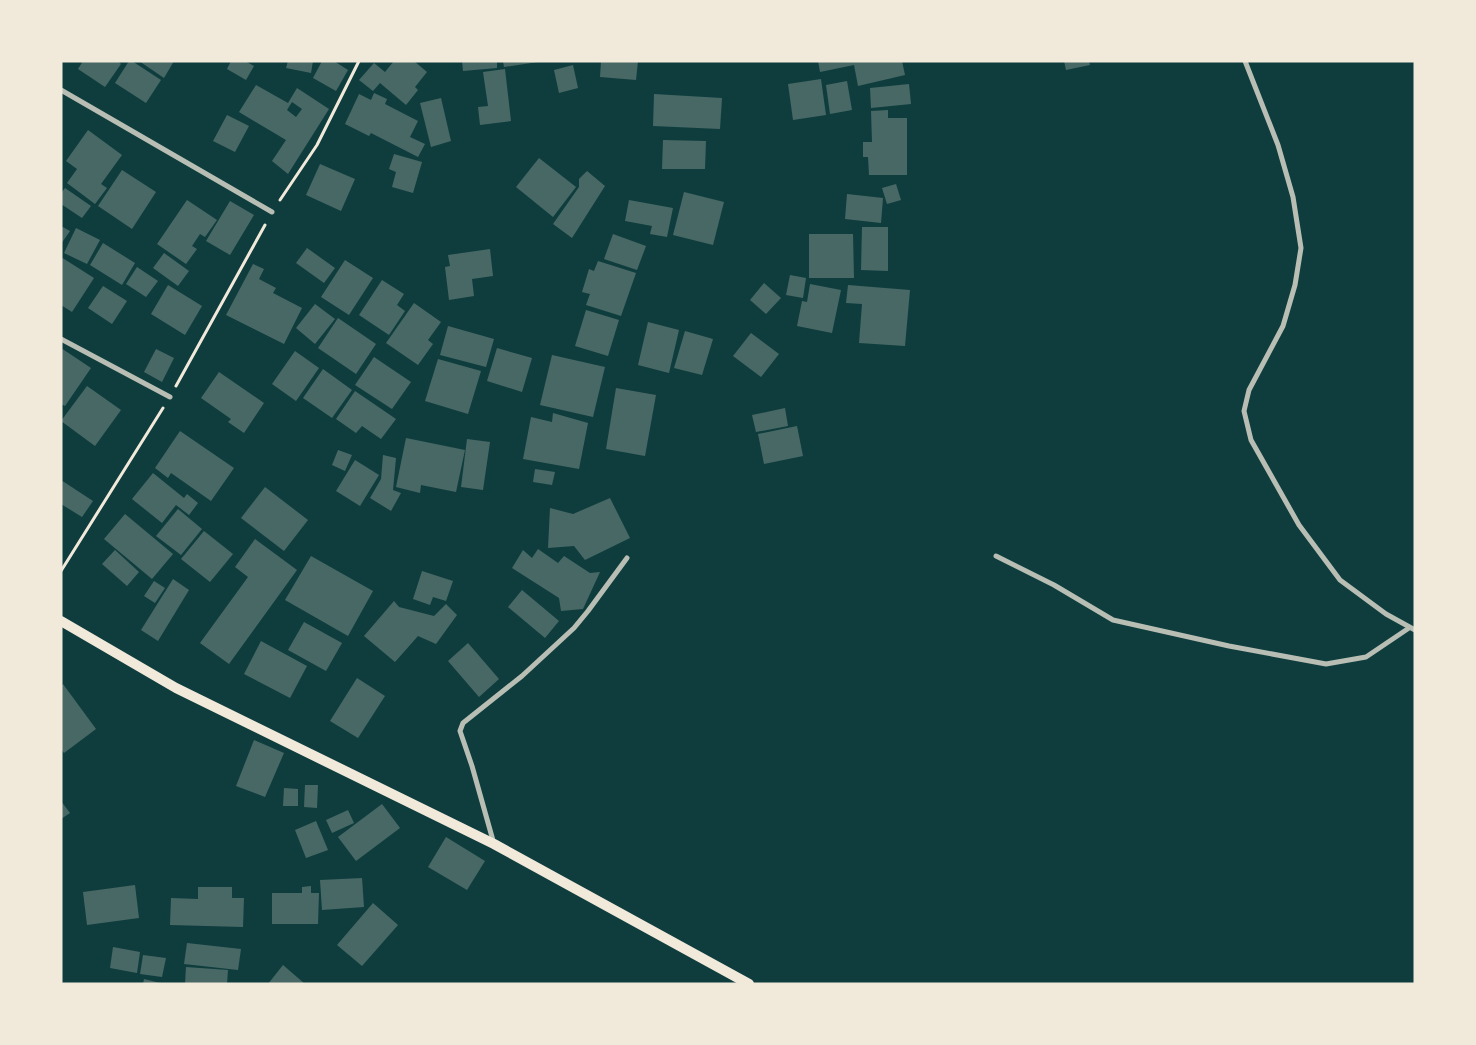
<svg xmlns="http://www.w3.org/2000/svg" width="1476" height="1045" font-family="Inter,sans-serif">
<rect width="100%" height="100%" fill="#0f3d3e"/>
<!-- building -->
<g fill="#486865" fill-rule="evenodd">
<polygon points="83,61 118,61 121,64 105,87 78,69"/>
<polygon points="129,61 132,61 161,80 146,103 115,83"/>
<polygon points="139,61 174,61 164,78"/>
<polygon points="231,61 245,61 254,66 246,80 227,69"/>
<polygon points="288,61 313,61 311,73 286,68"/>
<polygon points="322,61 334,61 348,70 336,91 313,78"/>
<polygon points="394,61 414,61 427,72 415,87 418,90 406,105 380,83 373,91 359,80 374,63 385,72"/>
<polygon points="462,61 497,61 497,68 463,71"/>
<polygon points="503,61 538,61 538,62 504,67"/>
<polygon points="601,61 638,61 636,80 600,77"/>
<polygon points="818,61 902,61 905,75 858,86 854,65 820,72"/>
<polygon points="1064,61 1089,61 1090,65 1066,70"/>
<polygon points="573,65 578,88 559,93 554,70"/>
<polygon points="505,69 511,121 480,125 478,107 488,106 483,72"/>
<polygon points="821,79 826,115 793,120 788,84"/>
<polygon points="847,81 852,110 830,114 826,85"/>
<polygon points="909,84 911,104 871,108 870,88"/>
<path d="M256 85 288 103 297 88 329 109 288 174 272 161 286 140 239 112ZM292 102 302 109 296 117 287 110Z"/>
<polygon points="374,93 387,99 385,104 418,121 410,137 425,144 418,157 371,133 369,136 345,124 359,94 371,100"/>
<polygon points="654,94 722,98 720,129 653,126"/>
<polygon points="441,98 451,141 431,147 420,103"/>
<polygon points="888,110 888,118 907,118 907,175 869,175 868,157 863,157 863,142 872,142 871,111"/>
<polygon points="227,115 249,126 235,152 213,141"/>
<polygon points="88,130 122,155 101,184 107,188 95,204 67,183 77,169 66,161"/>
<polygon points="663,140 706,141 705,169 662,169"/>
<polygon points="394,154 422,162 413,193 392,187 396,172 389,169"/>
<polygon points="539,158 576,187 553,217 516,187"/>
<polygon points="320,164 355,179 341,211 306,195"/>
<polygon points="122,170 156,192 132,229 98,206"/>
<polygon points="587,171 605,186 572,238 553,224 579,187 579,179"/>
<polygon points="896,184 901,200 887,204 882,188"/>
<polygon points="65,188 91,206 82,218 61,204 61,193"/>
<polygon points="684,192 724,202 713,245 673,235"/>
<polygon points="847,194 883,198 881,223 845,219"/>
<polygon points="187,200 217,220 205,237 200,234 192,246 197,249 186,264 157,244"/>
<polygon points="629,200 673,208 667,237 650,234 652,226 625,221"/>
<polygon points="230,201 254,215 230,255 206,241"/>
<polygon points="61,226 70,231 61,244"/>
<polygon points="862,227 888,227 888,271 861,270"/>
<polygon points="76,228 100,240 87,264 64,253"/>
<polygon points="613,234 646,246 637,270 604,259"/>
<polygon points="809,234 853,234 854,278 809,278"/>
<polygon points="103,243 135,263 122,285 90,265"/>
<polygon points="307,248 335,268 324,283 296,263"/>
<polygon points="490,249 493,276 472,279 474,296 449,300 445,267 450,266 448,255"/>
<polygon points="164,253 189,271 178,286 153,268"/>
<polygon points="61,257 94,278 72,312 61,305"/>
<polygon points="345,260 373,278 349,315 321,297"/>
<polygon points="598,261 636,273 621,316 586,305 590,294 582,292 589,269 594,271"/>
<polygon points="253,264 264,269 259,279 276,288 273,293 302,308 284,344 226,315"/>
<polygon points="137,267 158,281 146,297 126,284"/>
<polygon points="790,275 806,278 803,298 786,295"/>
<polygon points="382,280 404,294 397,305 405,311 389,335 359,315"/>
<polygon points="764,283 781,298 766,314 750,300"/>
<polygon points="810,284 841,290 832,333 797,326 802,301 807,302"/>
<polygon points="168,285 202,306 185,335 151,314"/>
<polygon points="848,285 910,290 905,346 859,343 862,304 846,303"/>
<polygon points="103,286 127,301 112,324 88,308"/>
<polygon points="414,303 441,322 428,340 433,344 418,365 386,343"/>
<polygon points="315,304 335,319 315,344 296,328"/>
<polygon points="586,310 619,320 608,356 575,346"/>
<polygon points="338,318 376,344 356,374 318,348"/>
<polygon points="648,322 679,330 669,373 638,365"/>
<polygon points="448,326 494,339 486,367 440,355"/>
<polygon points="685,331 713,339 702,375 674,368"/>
<polygon points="751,333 779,354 761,377 733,356"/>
<polygon points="61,348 91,368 65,406 61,404"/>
<polygon points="497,348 532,358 522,392 487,381"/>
<polygon points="156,349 174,358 162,382 144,372"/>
<polygon points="295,351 319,368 296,401 272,384"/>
<polygon points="552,355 605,367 593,417 540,405"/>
<polygon points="374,357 411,382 392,409 355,385"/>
<polygon points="438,359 481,371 468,414 425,401"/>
<polygon points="323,369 352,390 332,418 303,398"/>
<polygon points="219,372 264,403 244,433 228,422 231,419 201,398"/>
<polygon points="87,386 121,410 95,446 61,421"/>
<polygon points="616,388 656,395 645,456 606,449"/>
<polygon points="355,391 396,419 381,439 362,426 356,433 336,419"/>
<polygon points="785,408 788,426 756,432 752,415"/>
<polygon points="553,413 588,423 579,469 523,459 531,417 552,422"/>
<polygon points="797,426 803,456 764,464 758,434"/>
<polygon points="180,431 234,468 211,501 171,473 168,478 155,468"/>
<polygon points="406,438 465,450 456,492 421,485 420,493 396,487"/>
<polygon points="467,439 490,442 483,490 461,487"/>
<polygon points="338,450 352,455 345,471 332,465"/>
<polygon points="383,455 396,458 393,490 401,493 391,511 370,498 381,479"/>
<polygon points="355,460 379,475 360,506 336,491"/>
<polygon points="535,469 555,472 552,485 533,482"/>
<polygon points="153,473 184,498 187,494 198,503 189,515 176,505 162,523 132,499"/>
<polygon points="61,480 93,501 82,517 61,504"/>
<polygon points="265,487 308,520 284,551 241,518"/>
<polygon points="610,498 630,538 585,560 574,546 548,548 550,508 573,514"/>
<polygon points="178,509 202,529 181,555 156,536"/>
<polygon points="125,514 173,554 152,579 104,539"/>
<polygon points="204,531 233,554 210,582 181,559"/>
<polygon points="255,539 297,570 229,664 200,643 248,577 235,567"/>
<polygon points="538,549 558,563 564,556 590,573 600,572 583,609 561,611 559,598 512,568 523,550 532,558"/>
<polygon points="115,550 139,572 127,586 102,564"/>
<polygon points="311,556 373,591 348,636 285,600"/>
<polygon points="422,571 453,581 446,601 433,597 430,605 413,599"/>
<polygon points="173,579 189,590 158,641 141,630"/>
<polygon points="154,581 165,588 155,603 144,596"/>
<polygon points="522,590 559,621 545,638 508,607"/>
<polygon points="394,601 399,607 434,616 446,604 457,615 436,644 418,636 395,662 364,636"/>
<polygon points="304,622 342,643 326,671 288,650"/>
<polygon points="261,641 307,666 290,698 244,674"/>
<polygon points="468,643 499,679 479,697 448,661"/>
<polygon points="357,678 385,696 358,738 330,721"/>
<polygon points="63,684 96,729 64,753 61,749 61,686"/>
<polygon points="254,740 284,753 265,797 236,786"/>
<polygon points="305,785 318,785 317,808 304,807"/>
<polygon points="284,788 298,789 298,806 283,806"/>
<polygon points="61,801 70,813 61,819"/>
<polygon points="382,804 400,828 356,861 338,837"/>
<polygon points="348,810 354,823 332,833 326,820"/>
<polygon points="316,821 328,850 306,858 295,830"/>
<polygon points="446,837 485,861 467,890 428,867"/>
<polygon points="362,878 364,907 322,910 320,880"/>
<polygon points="135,885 139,918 87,925 83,892"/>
<polygon points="311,886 311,893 319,893 318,924 272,924 272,893 302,893 302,887"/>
<polygon points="198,887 232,887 232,898 244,898 243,927 170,925 171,898 198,899"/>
<polygon points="373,903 398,925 362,966 337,945"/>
<polygon points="187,943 241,949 238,970 184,964"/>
<polygon points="113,947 140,952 137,973 110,968"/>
<polygon points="143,955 166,958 162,977 140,974"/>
<polygon points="283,965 305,984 268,984"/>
<polygon points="186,967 228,970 227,984 185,984"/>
<polygon points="144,979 160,983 160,984 143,984"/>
</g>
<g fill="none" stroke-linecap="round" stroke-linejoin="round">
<!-- path -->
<g stroke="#f1e9da" stroke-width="3">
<polyline points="280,200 317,145 359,61"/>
<polyline points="176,386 265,225"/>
<polyline points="61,571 163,408"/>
</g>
<!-- minor -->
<g stroke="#b8beb3" stroke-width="5">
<polyline points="1245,61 1278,145 1293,197 1301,248 1295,285 1283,326 1249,390 1244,411 1251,440 1299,525 1340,580 1386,614 1415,630"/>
<polyline points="61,90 272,212"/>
<polyline points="61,339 170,397"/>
<polyline points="996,556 1054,585 1113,620 1229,646 1326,664 1366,657 1409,628"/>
<polyline points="494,844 472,766 460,731 463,723 522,676 574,628 588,611 627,558"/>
</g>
<!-- secondary -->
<polyline stroke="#f1e9da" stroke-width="10" points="61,621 176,688 494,844 749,984"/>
</g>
<!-- border -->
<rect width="1476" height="1045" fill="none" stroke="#f1e9da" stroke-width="125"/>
</svg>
